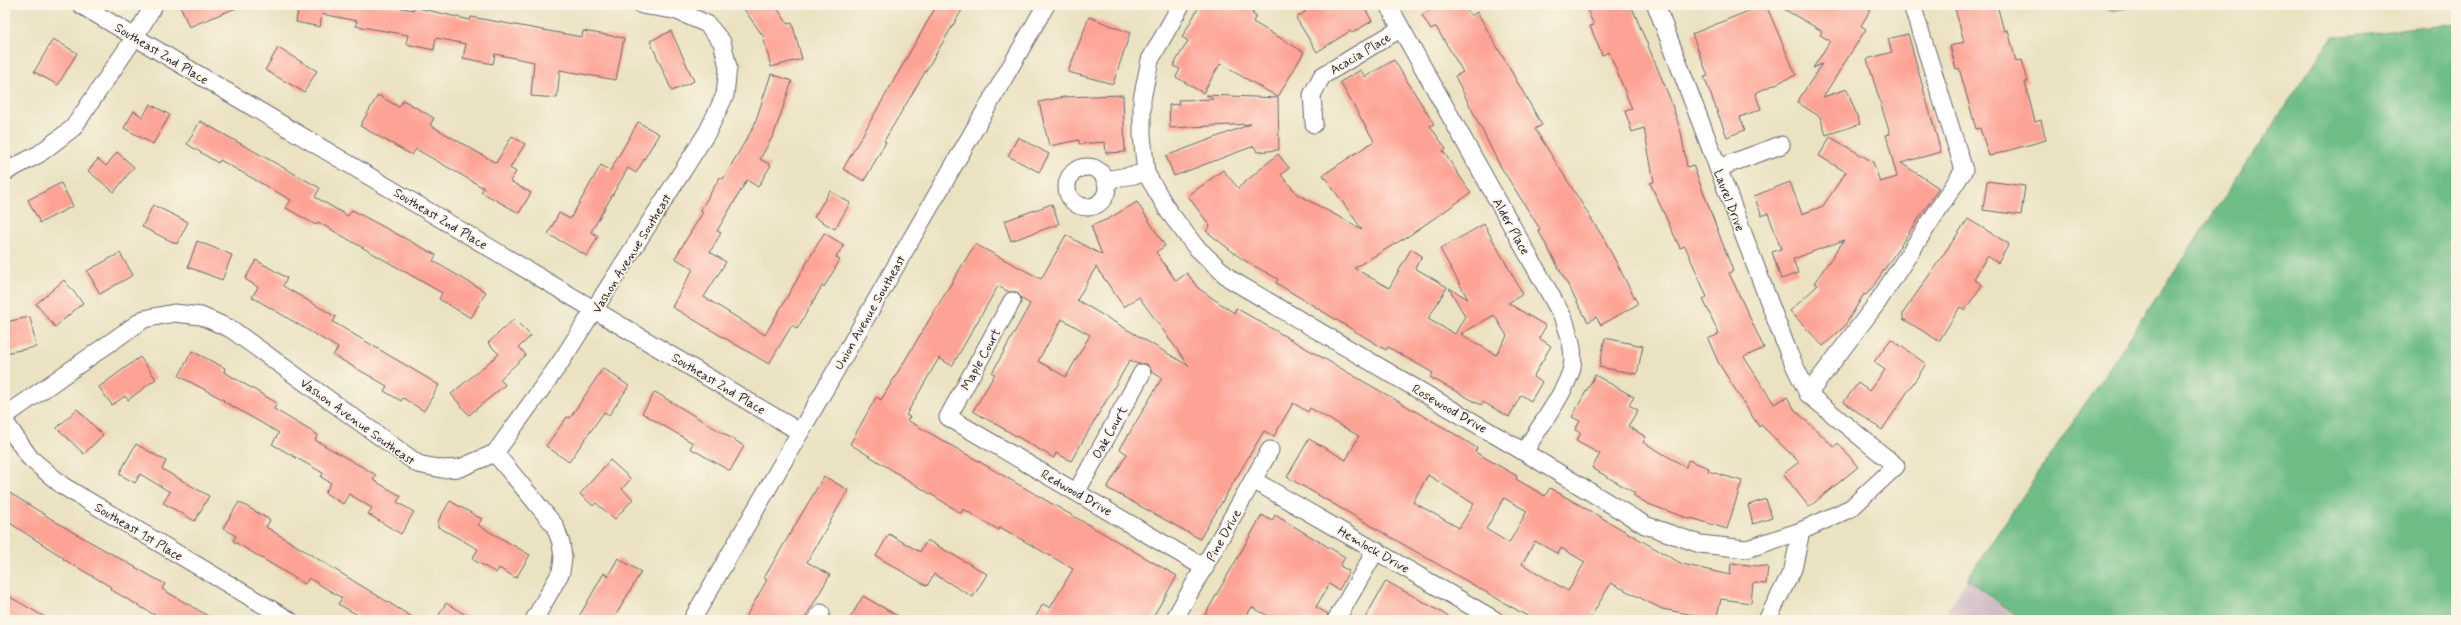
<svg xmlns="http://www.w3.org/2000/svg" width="2461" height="625" font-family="Mynerve,sans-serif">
<rect width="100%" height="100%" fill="#fcf5e5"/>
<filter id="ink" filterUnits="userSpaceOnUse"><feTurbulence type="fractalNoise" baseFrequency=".025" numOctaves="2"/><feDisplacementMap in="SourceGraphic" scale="8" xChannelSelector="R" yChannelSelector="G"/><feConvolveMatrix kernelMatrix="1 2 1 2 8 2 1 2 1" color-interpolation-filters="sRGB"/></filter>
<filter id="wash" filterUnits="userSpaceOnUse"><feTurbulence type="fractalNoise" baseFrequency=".012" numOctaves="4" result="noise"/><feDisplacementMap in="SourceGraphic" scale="16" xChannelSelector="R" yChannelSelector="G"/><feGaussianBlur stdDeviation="0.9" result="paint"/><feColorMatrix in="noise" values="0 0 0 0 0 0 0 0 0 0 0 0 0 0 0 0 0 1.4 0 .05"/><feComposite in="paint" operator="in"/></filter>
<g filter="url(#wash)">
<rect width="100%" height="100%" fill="#eae2c1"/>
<!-- industrial -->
<polygon fill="#d2bdc6" points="1967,579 2020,620 1941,620"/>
<!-- forest -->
<g fill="#6ebd87" stroke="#487061">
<polygon points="2100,5 2143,5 2111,11"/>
<polygon points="2456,24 2456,620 2023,620 1967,579 2332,37"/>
</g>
<g id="blocks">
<!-- building -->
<g fill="#fda395" fill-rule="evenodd">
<polygon points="180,5 241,5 241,6 189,27"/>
<polygon points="299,5 385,5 413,10 414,7 470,20 471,17 582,37 583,31 624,38 616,80 560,70 557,98 531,96 534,62 495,54 493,64 463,58 466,44 436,38 434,50 406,44 408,35 356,26 357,21 322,14 320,27 296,22"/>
<polygon points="741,5 775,5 788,24 792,23 802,59 771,67 763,36"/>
<polygon points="937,5 965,5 884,141 886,142 864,181 843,169"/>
<polygon points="1200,5 1258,5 1252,14 1256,16 1253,22 1304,52 1278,97 1220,64 1203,93 1176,77 1180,69 1173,66 1188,41 1182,37"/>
<polygon points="1300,5 1363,5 1372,21 1352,33 1350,31 1317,52 1296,18 1305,12"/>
<polygon points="1427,5 1464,5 1471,16 1477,12 1542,125 1535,129 1604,239 1638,304 1601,325 1596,317 1588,322 1538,230 1540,229 1499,164 1455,76 1463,72 1436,27 1431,30 1422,15 1430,10"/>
<polygon points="1585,5 1631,5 1669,96 1681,132 1687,167 1693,165 1733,271 1729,273 1764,348 1744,357 1774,404 1787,397 1795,410 1834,447 1838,443 1858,467 1809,507 1783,474 1799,462 1761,425 1759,427 1718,362 1708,339 1719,334 1703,299 1707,297 1685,246 1680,248 1650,183 1654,182 1644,128 1632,132 1625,111 1632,109 1609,52 1602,55 1590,26 1594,25"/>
<polygon points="1763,5 1766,5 1796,75 1755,93 1761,109 1740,117 1745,130 1727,137 1704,77 1708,76 1692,34"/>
<polygon points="1777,5 1873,5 1861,26 1866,29 1823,97 1847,89 1860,124 1826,135 1820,117 1797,102 1822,64 1813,68 1830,41 1820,35 1822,31"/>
<polygon points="1954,5 1997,5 2004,31 2008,30 2016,61 2022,60 2028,82 2025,82 2035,122 2041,120 2046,140 1989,156 1980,128 1976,129 1959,68 1956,69 1950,46 1964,42"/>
<polygon points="1089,17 1130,33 1113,84 1068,72"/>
<polygon points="671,31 694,81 672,91 650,41"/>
<polygon points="1908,34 1941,152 1901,163 1939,188 1874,285 1866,295 1864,294 1844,327 1823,346 1790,311 1818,285 1814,283 1844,240 1793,259 1798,273 1781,279 1772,252 1781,249 1768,213 1762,216 1754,196 1790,182 1802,214 1823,206 1846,172 1819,156 1830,137 1873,162 1880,182 1897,177 1886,135 1890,134 1867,59 1892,52 1888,39"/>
<polygon points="53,39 77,53 58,85 34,72"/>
<polygon points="278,48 317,71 304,92 265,70"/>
<path d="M1394 60 1434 124 1430 126 1446 149 1443 151 1471 193 1410 235 1354 268 1389 288 1411 249 1422 256 1415 268 1447 287 1428 319 1455 334 1465 316 1449 288 1468 299 1440 249 1484 224 1523 294 1508 303 1546 326 1539 338 1551 346 1533 377 1542 382 1531 401 1521 395 1509 417 1483 402 1481 405 1450 388 1430 377 1433 373 1388 347 1386 350 1276 283 1278 279 1242 259 1206 231 1210 226 1188 196 1223 170 1238 188 1278 154 1289 168 1281 175 1298 195 1362 229 1323 175 1374 141 1340 82 1361 70 1365 77ZM1494 315 1507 336 1496 355 1461 334Z"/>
<polygon points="771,74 792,81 774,134 760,159 771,165 758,187 747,180 717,231 721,233 710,252 726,262 704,297 765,335 824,233 844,245 836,257 840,260 824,287 822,286 797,329 792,325 769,364 672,307 693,269 675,258 703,212 700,211 720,177 723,179 754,126"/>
<polygon points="378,95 399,107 403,100 434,118 430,125 496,163 512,136 525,144 510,168 516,172 510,181 531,193 519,213 481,192 484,188 416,149 412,155 360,126"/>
<polygon points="1123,95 1125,152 1106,153 1105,142 1079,144 1079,140 1049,146 1039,102 1064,97"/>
<polygon points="1206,95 1278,98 1279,150 1257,152 1254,146 1174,176 1166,156 1251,124 1170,128 1169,105 1179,104 1178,100 1213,99"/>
<polygon points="150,104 170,115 153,144 124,128 134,111 143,117"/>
<polygon points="200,121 320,188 315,197 348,216 352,210 436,255 433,261 486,292 471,318 439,299 442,293 318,222 316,225 286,208 291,200 220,160 218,163 187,144"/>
<polygon points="638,122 659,134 636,173 628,168 591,232 598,236 587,256 548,234 559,213 570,219 601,165 610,171"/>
<polygon points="1018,137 1049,154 1039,172 1008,156"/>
<polygon points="117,152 134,167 114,192 88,171 98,159 106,166"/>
<polygon points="1987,181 2025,186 2021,215 1983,210"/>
<polygon points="61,183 73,206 40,223 28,200"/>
<polygon points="830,191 850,203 835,229 814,217"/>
<path d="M1137 202 1165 246 1156 252 1176 281 1187 273 1198 288 1234 313 1236 308 1448 430 1477 448 1475 452 1517 476 1516 479 1545 496 1550 488 1682 564 1730 575 1731 563 1768 567 1766 584 1753 583 1751 603 1721 599 1716 620H1693L1694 615 1662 609 1611 583 1589 620H1534L1287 477 1309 439 1346 460 1359 436 1310 408 1308 412 1293 403 1274 436 1264 431 1200 539 1107 488 1127 454 1120 449 1162 378 1152 372 1147 364H1138L1130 360 1071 461 1056 453 1054 458 973 411 995 374 992 373 1030 304 1022 299 1017 292H1009L998 286 952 366 939 358 906 415 910 417 907 420 1177 576 1151 620H1034L1043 604 1050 608 1073 569 1000 527 999 530 963 509 961 513 850 444 876 397 881 400 975 244 1041 279 1066 235 1102 255 1091 226 1108 219ZM1096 267 1124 307 1139 297 1189 366 1077 300ZM1062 319 1090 335 1066 377 1038 361ZM1428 475 1474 504 1459 528 1413 502ZM1504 498 1527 511 1509 543 1486 529ZM1535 541 1558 554 1561 548 1585 562 1568 591 1522 564Z"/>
<polygon points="1052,204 1059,224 1011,241 1004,221"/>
<polygon points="153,205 188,222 177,244 142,227"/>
<polygon points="1968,219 2009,244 1998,263 1987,256 1974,279 1982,285 1965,310 1960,307 1939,341 1903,319 1903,313"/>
<polygon points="197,241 232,255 222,280 188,267"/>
<polygon points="120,253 133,275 100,294 87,271"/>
<polygon points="256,260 287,278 283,286 336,317 333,322 439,385 424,411 403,398 401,401 384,391 387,386 333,355 338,348 252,297 258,287 245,279"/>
<polygon points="64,280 83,303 55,327 36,304"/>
<polygon points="30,317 36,347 5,353 5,322"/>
<polygon points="514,319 531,336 519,347 526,355 500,379 505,385 469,415 451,394 499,354 488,343"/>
<polygon points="1605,338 1643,346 1637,374 1599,367"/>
<polygon points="1891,339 1926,364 1882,430 1844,402 1858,383 1869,391 1885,370 1874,362"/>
<polygon points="192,351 225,368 224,372 277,403 274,409 318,435 315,440 376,475 373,480 401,496 397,502 414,512 401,534 368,514 372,508 349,494 343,504 325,493 331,483 321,477 323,473 272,444 279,433 223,401 224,400 179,376"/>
<polygon points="140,357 156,379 128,400 125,396 112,405 99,387"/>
<polygon points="603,368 629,386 609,415 604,412 569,462 546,446 567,417 570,418"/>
<polygon points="1595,375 1634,397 1629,405 1638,410 1628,426 1646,437 1643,442 1686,467 1688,460 1709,468 1708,471 1742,481 1727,529 1691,518 1690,519 1648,504 1633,495 1635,493 1592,468 1600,454 1576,441 1581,433 1575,430 1580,421 1572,417"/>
<polygon points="655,392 744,446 730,471 690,448 693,443 642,413"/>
<polygon points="77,409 103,435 84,454 57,428"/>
<polygon points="136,444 166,461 162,469 209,496 195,521 163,503 170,492 140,474 135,483 119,474"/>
<polygon points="610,460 631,479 622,489 633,499 615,519 596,503 593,506 580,494"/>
<polygon points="824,476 848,490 807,562 830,575 804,620 744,620 767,580 764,578"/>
<polygon points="5,490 71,531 165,584 162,589 215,620 163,620 110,589 111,587 63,559 64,558 5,520"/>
<polygon points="1766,499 1772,518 1753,524 1748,505"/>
<polygon points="450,501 482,519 478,525 530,555 516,578 499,568 496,573 472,559 478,549 438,527 438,521"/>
<polygon points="239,502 270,520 266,527 417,620 367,620 338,604 342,598 309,578 305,584 233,541 236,536 223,528"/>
<polygon points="1262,515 1272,521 1275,515 1345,557 1340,566 1349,571 1339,590 1329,584 1316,607 1328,614 1326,620 1275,620 1252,607 1244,620 1202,620"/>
<polygon points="889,534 920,552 927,540 987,574 973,597 934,574 927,586 876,556"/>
<polygon points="618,558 641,572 613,620 577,620 604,573 608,576"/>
<polygon points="1386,581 1411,595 1455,620 1364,620"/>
<polygon points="5,594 50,620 5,620"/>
<polygon points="863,596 905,620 849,620"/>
<polygon points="446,603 474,620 436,620"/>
</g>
</g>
</g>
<g filter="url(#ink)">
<use href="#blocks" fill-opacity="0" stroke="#68656a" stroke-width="1"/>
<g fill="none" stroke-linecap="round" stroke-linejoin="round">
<defs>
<g id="minor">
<polyline points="81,5 800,432"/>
<polyline points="1181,5 1150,60 1142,99 1142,135 1146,173 1169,212 1195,246 1230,279 1524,452 1645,525 1700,544 1747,549 1801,531 1851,508 1896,466 1808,394 1877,303 1964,170 1912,5"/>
<path d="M1388 5 1564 319C1569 334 1575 351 1572 367 1567 391 1537 430 1524 452"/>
<polyline points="1656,5 1789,354 1808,394"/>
<polyline points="1314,124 1312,95 1322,76 1400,29"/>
<circle cx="1087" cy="187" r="20"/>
<polyline points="1718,168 1781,145"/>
<polyline points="5,172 39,154 73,128 135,37 154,5"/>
<polyline points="1105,180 1146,173"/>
<polyline points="1012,301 948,417 1205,568"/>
<polyline points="5,416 144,319 174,313 201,316 231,329 418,464 442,469 460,468 495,453 560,363 708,131 725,95 728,67 722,42 707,24 675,10 642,5"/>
<polyline points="5,422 30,458 63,486 289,620"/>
<polyline points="495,453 555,526 561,543 563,558 561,572 534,620"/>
<polyline points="1253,480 1495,620"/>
<polyline points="1077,491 1142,373"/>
<polyline points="692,620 1046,5"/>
<polyline points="817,620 821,613"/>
<polyline points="1174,620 1270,450"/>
<polyline points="1336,620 1376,550"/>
<polyline points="1767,620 1793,569 1801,531"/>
</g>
</defs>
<!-- minor casing -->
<use href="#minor" stroke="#68656a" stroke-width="19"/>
<!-- minor -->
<use href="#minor" stroke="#fff" stroke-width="17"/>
</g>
</g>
<g text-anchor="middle" stroke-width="3.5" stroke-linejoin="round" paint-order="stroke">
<!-- street labels -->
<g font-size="13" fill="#22223b" stroke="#fcf5e5">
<text transform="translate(162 53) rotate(31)" y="5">Southeast 2nd Place</text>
<text transform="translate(1360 53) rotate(-31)" y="5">Acacia Place</text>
<text transform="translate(1730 200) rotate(69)" y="5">Laurel Drive</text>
<text transform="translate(441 218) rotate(31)" y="5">Southeast 2nd Place</text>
<text transform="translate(1512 226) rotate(61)" y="5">Alder Place</text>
<text transform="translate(631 253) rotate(-58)" y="5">Vashon Avenue Southeast</text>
<text transform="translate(869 312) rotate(-60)" y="5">Union Avenue Southeast</text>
<text transform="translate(980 359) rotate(-61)" y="5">Maple Court</text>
<text transform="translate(719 383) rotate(31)" y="5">Southeast 2nd Place</text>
<text transform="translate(1450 408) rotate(30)" y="5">Rosewood Drive</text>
<text transform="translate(358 421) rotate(36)" y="5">Vashon Avenue Southeast</text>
<text transform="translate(1109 432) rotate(-61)" y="5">Oak Court</text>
<text transform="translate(1077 492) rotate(30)" y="5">Redwood Drive</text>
<text transform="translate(139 531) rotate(31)" y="5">Southeast 1st Place</text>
<text transform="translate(1223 535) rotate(-61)" y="5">Pine Drive</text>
<text transform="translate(1374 549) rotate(30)" y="5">Hemlock Drive</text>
</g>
</g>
<!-- margin -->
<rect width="2461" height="625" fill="none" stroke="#fcf5e5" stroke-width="20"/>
</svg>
